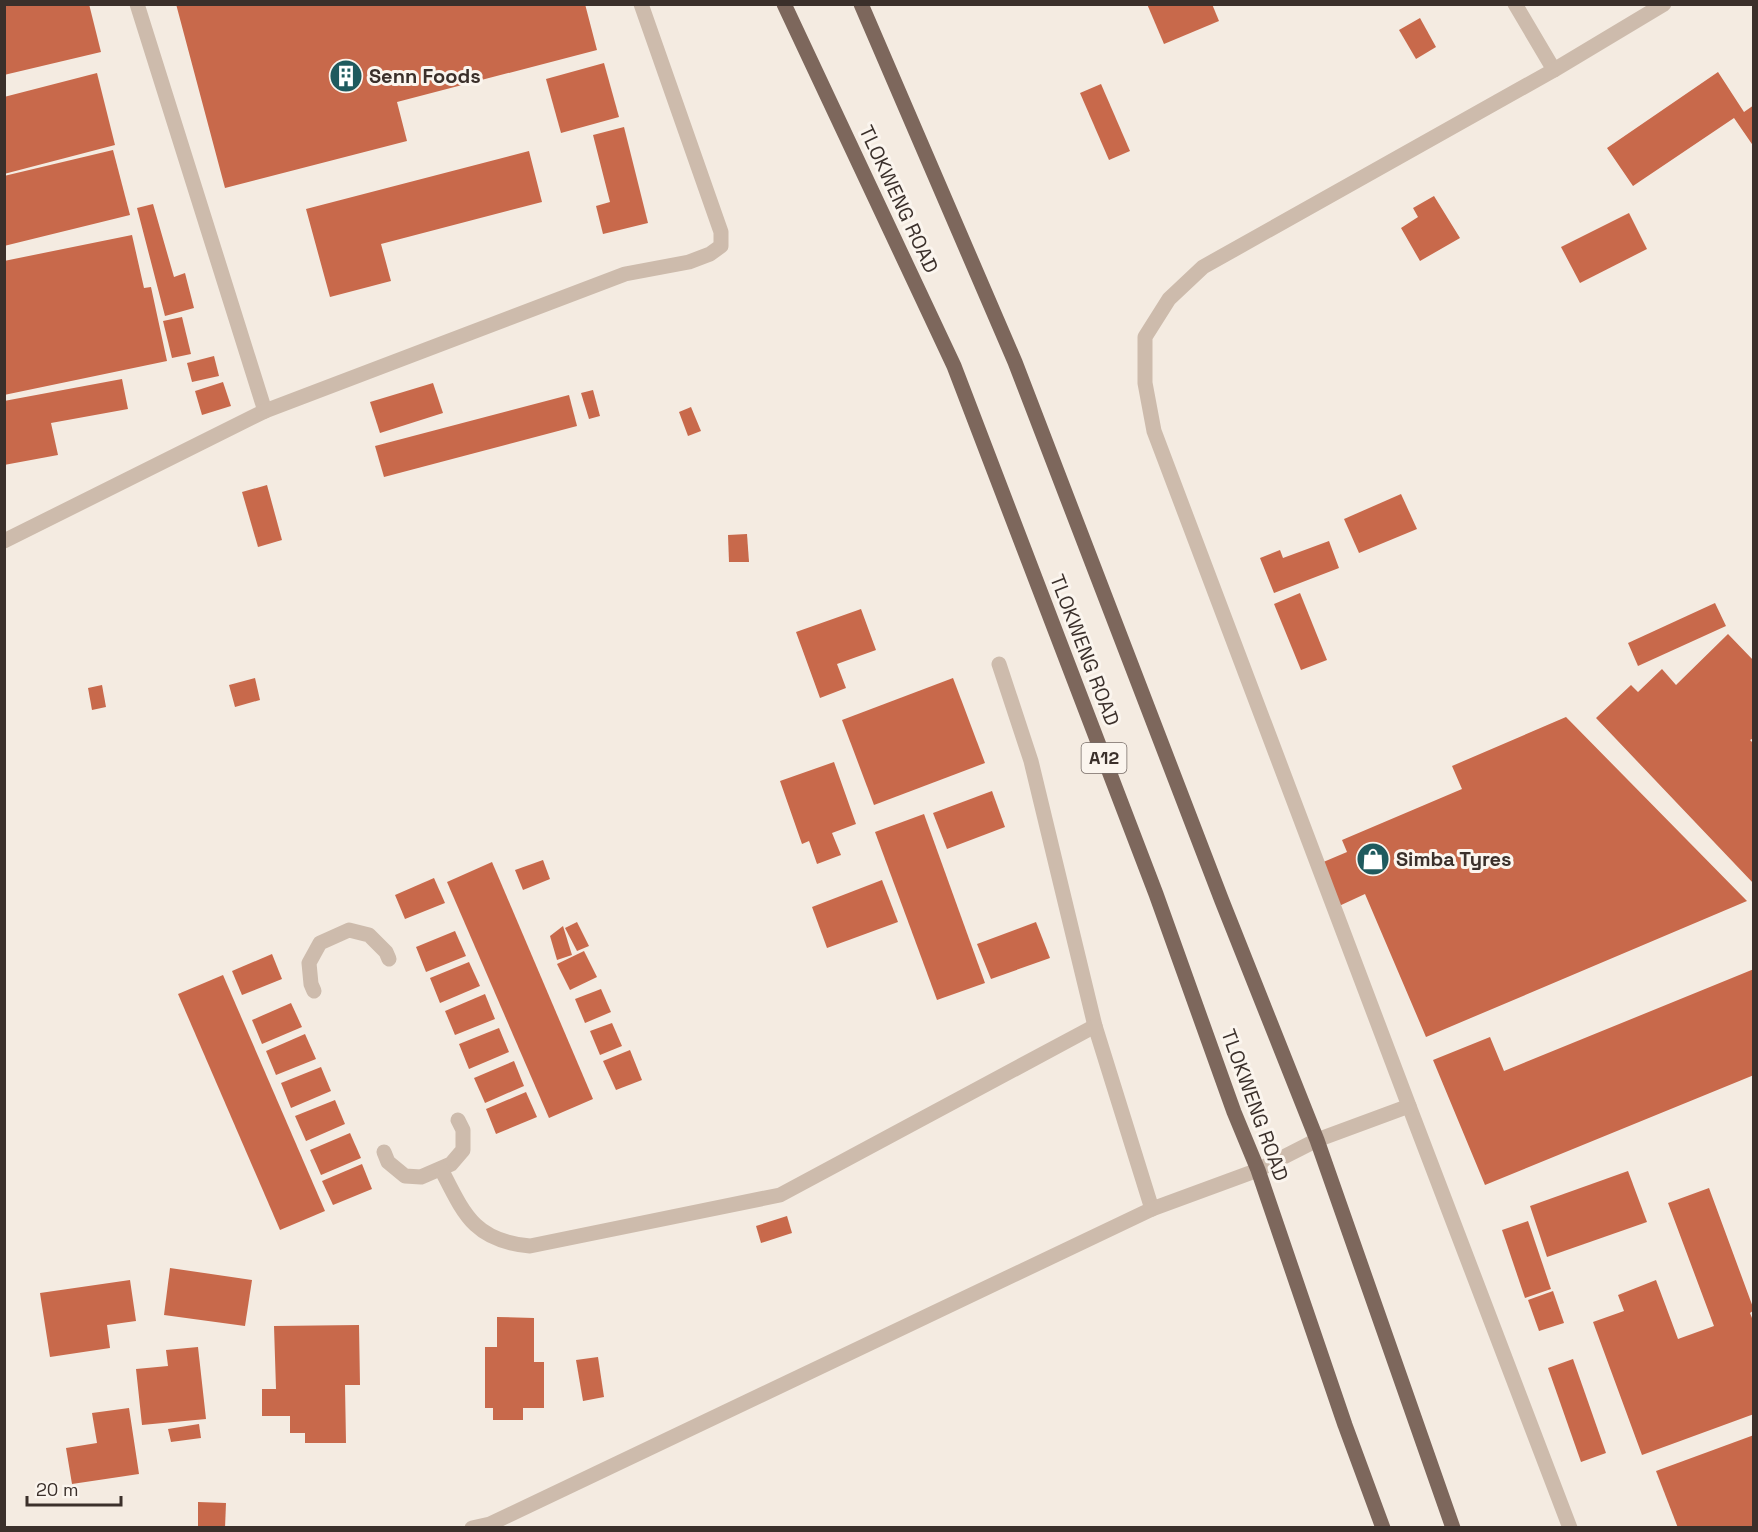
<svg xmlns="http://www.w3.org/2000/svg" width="1758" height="1532" font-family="'Space Grotesk',sans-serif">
<rect width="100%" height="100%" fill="#f4ebe1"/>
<!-- building -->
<g fill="#c8694b">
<polygon points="13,4 89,4 101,52 4,75 4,6"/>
<polygon points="176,4 585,4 597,50 397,102 407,141 225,188"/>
<polygon points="1147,4 1212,4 1219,21 1164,44"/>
<polygon points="1420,18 1436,47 1416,59 1399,30"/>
<polygon points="604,63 619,117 561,133 546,79"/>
<polygon points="1718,72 1744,112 1754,105 1754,147 1734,118 1633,186 1607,148"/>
<polygon points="97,73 115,145 4,174 4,97"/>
<polygon points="1101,84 1130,151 1109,160 1080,93"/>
<polygon points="624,127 648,223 603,234 596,206 610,202 593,135"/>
<polygon points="113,150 130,215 4,246 4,176"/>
<polygon points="529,151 542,202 381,244 391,281 330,297 306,209"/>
<polygon points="1434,196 1460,238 1420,261 1401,228 1418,217 1413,208"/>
<polygon points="153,204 174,277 185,273 194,308 165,316 137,208"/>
<polygon points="1629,213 1647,249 1580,283 1561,247"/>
<polygon points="132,235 144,288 151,287 167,361 4,395 4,261"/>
<polygon points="182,317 191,354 172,358 163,321"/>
<polygon points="214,356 219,376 192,382 187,363"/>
<polygon points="122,379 128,409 51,423 58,455 4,465 4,401"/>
<polygon points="223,382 231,406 202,415 195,391"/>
<polygon points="433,383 443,413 380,433 370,402"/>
<polygon points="593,390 600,416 589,419 581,393"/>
<polygon points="569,395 577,426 384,477 375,446"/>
<polygon points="691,407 701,431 688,436 679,412"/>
<polygon points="267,485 282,540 258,547 242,492"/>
<polygon points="1401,494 1417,529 1359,553 1344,519"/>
<polygon points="747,534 749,562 729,562 728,535"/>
<polygon points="1329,541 1339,568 1274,593 1260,558 1280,550 1283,558"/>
<polygon points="1300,593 1327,660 1301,670 1274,604"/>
<polygon points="1715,603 1726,626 1638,666 1628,643"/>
<polygon points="861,609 876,650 837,664 846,688 820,698 796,632"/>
<polygon points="1728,634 1754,661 1754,738 1750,740 1754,744 1754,884 1596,718 1631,685 1638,692 1662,669 1676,685"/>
<polygon points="255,678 260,700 235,707 229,685"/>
<polygon points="953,678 985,763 874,805 842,720"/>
<polygon points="102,685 106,707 92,710 88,688"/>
<polygon points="1566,717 1747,901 1426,1037 1365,894 1339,906 1321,863 1347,852 1342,840 1462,789 1452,766"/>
<polygon points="834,762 856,824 832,833 841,855 817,864 809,841 802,844 780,781"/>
<polygon points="992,791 1005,827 947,849 933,813"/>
<polygon points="924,814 985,983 937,1000 875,832"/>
<polygon points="543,860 550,879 523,890 515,870"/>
<polygon points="492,862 593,1099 549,1118 447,882"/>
<polygon points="434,878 445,903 405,919 395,895"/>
<polygon points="882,880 898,922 827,948 812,907"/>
<polygon points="577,922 589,946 577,951 565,928"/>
<polygon points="1036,922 1050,958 991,979 977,944"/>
<polygon points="563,926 572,955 557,960 550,936"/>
<polygon points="455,931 466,956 426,972 416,947"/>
<polygon points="584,951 597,977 570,990 557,964"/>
<polygon points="272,954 282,979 242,995 232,971"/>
<polygon points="469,962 480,986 440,1003 430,978"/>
<polygon points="1754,969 1754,1075 1485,1185 1433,1060 1490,1037 1504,1071"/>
<polygon points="223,975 325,1211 280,1230 178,994"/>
<polygon points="601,989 611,1012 585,1023 575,999"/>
<polygon points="485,994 495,1019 455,1035 445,1011"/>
<polygon points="291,1003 302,1027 262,1044 252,1020"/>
<polygon points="612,1023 622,1046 600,1055 590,1031"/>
<polygon points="499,1028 509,1052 469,1069 459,1044"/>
<polygon points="305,1034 316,1059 276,1075 266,1051"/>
<polygon points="630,1050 642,1080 616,1090 603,1061"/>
<polygon points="514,1061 524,1086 485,1103 474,1078"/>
<polygon points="321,1067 331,1091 291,1108 281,1083"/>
<polygon points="526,1092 537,1117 496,1134 486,1109"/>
<polygon points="335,1100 345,1124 306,1141 295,1116"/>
<polygon points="350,1133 361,1158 321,1175 310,1150"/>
<polygon points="362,1164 372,1189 333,1205 322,1181"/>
<polygon points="1628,1171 1647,1222 1547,1257 1530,1206"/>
<polygon points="1709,1188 1754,1310 1750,1313 1754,1323 1754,1414 1642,1455 1593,1322 1624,1311 1618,1295 1656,1280 1678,1339 1714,1326 1668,1203"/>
<polygon points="787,1216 792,1233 761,1243 756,1226"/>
<polygon points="1528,1221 1551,1289 1525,1298 1502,1230"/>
<polygon points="170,1268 252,1280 245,1326 164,1315"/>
<polygon points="130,1280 136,1321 107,1325 110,1348 50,1357 40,1293"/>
<polygon points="1553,1291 1564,1323 1539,1331 1528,1300"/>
<polygon points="497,1317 534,1318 534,1362 544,1362 544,1408 523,1408 523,1420 493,1420 493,1408 485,1408 485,1347 497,1347"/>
<polygon points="359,1325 360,1385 345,1385 346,1443 305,1443 305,1433 290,1433 290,1416 262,1416 262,1389 276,1389 274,1326"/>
<polygon points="198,1347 206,1419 142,1425 136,1369 168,1366 166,1350"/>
<polygon points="598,1357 604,1397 583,1401 576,1360"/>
<polygon points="1573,1359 1606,1453 1581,1462 1548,1368"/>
<polygon points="129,1408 139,1474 72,1484 66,1448 97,1443 92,1413"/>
<polygon points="199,1424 201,1438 171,1442 168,1429"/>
<polygon points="1754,1435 1754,1528 1678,1528 1656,1471"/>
<polygon points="198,1502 226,1503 225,1528 198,1528"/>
</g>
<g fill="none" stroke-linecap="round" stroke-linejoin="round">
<!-- service -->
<g stroke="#cdbbac" stroke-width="15">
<polyline points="137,4 265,411"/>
<polyline points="4,541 265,411 625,274 689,262 710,254 721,246 721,232 641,4"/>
<polyline points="999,664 1031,761 1095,1026 1152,1209"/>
<polyline points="314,991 311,984 309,963 320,943 349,930 369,935 386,952 389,959"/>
<polyline points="1409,1106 1570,1528"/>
<polyline points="384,1152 388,1162 405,1176 421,1177 451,1164 463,1150 463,1130 458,1120"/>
<path d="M441 1169C464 1214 474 1241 530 1246L780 1195 1095 1026"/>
<polyline points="472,1528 490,1524 1152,1209 1258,1170"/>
</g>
<!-- minor -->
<g stroke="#cdbbac" stroke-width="15">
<polyline points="1515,4 1554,70"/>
<polyline points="1258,1170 1317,1140 1409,1106 1154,431 1145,383 1145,337 1169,299 1203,267 1554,70 1664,4"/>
</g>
<!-- primary -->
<g stroke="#7d675c" stroke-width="15">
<polyline points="784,4 954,366 1156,894 1234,1112 1258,1170 1345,1425 1383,1528"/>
<polyline points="861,4 1015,362 1222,901 1317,1140 1453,1528"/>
</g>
</g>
<!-- icons -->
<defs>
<symbol id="building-disc" viewBox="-11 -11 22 22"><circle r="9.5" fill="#1f5a5e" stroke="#fbf5ee"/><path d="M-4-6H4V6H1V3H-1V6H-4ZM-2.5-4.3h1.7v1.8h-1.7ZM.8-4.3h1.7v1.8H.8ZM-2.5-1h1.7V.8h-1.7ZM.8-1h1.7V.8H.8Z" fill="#fff"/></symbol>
<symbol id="shop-disc" viewBox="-11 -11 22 22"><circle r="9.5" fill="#1f5a5e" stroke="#fbf5ee"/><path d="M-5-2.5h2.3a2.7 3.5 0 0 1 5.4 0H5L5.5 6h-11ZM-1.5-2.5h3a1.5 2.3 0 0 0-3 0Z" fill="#fff"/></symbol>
</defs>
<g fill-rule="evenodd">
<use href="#building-disc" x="327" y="57" width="38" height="38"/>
<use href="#shop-disc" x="1354" y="840" width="38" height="38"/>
</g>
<g text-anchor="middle" stroke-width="6" stroke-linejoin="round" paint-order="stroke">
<!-- shield labels -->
<rect fill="#fbf5ee" stroke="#756b66" stroke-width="1.5" x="1081.5" y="743" width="45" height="30" rx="4.5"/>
<g font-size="18" font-weight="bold" fill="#3b302b">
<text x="1104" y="764">A12</text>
</g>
<!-- poi labels -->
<g font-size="20" font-weight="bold" fill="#3b302b" stroke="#fbf5ee" text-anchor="start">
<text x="369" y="83">Senn Foods</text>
<text x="1396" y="866">Simba Tyres</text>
</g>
<!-- street labels -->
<g font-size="20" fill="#3b302b" stroke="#fbf5ee">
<text transform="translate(899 199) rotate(65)" y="7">TLOKWENG ROAD</text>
<text transform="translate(1085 650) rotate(69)" y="7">TLOKWENG ROAD</text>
<text transform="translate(1255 1105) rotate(70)" y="7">TLOKWENG ROAD</text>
</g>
</g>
<!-- border -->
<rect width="1758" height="1532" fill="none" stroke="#3b302b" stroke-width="12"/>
<!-- scale -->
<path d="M27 1496v9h94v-9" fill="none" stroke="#3b302b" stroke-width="3"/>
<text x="36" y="1496" font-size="18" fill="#3b302b" stroke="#fbf5ee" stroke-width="4.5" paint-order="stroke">20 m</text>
</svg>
